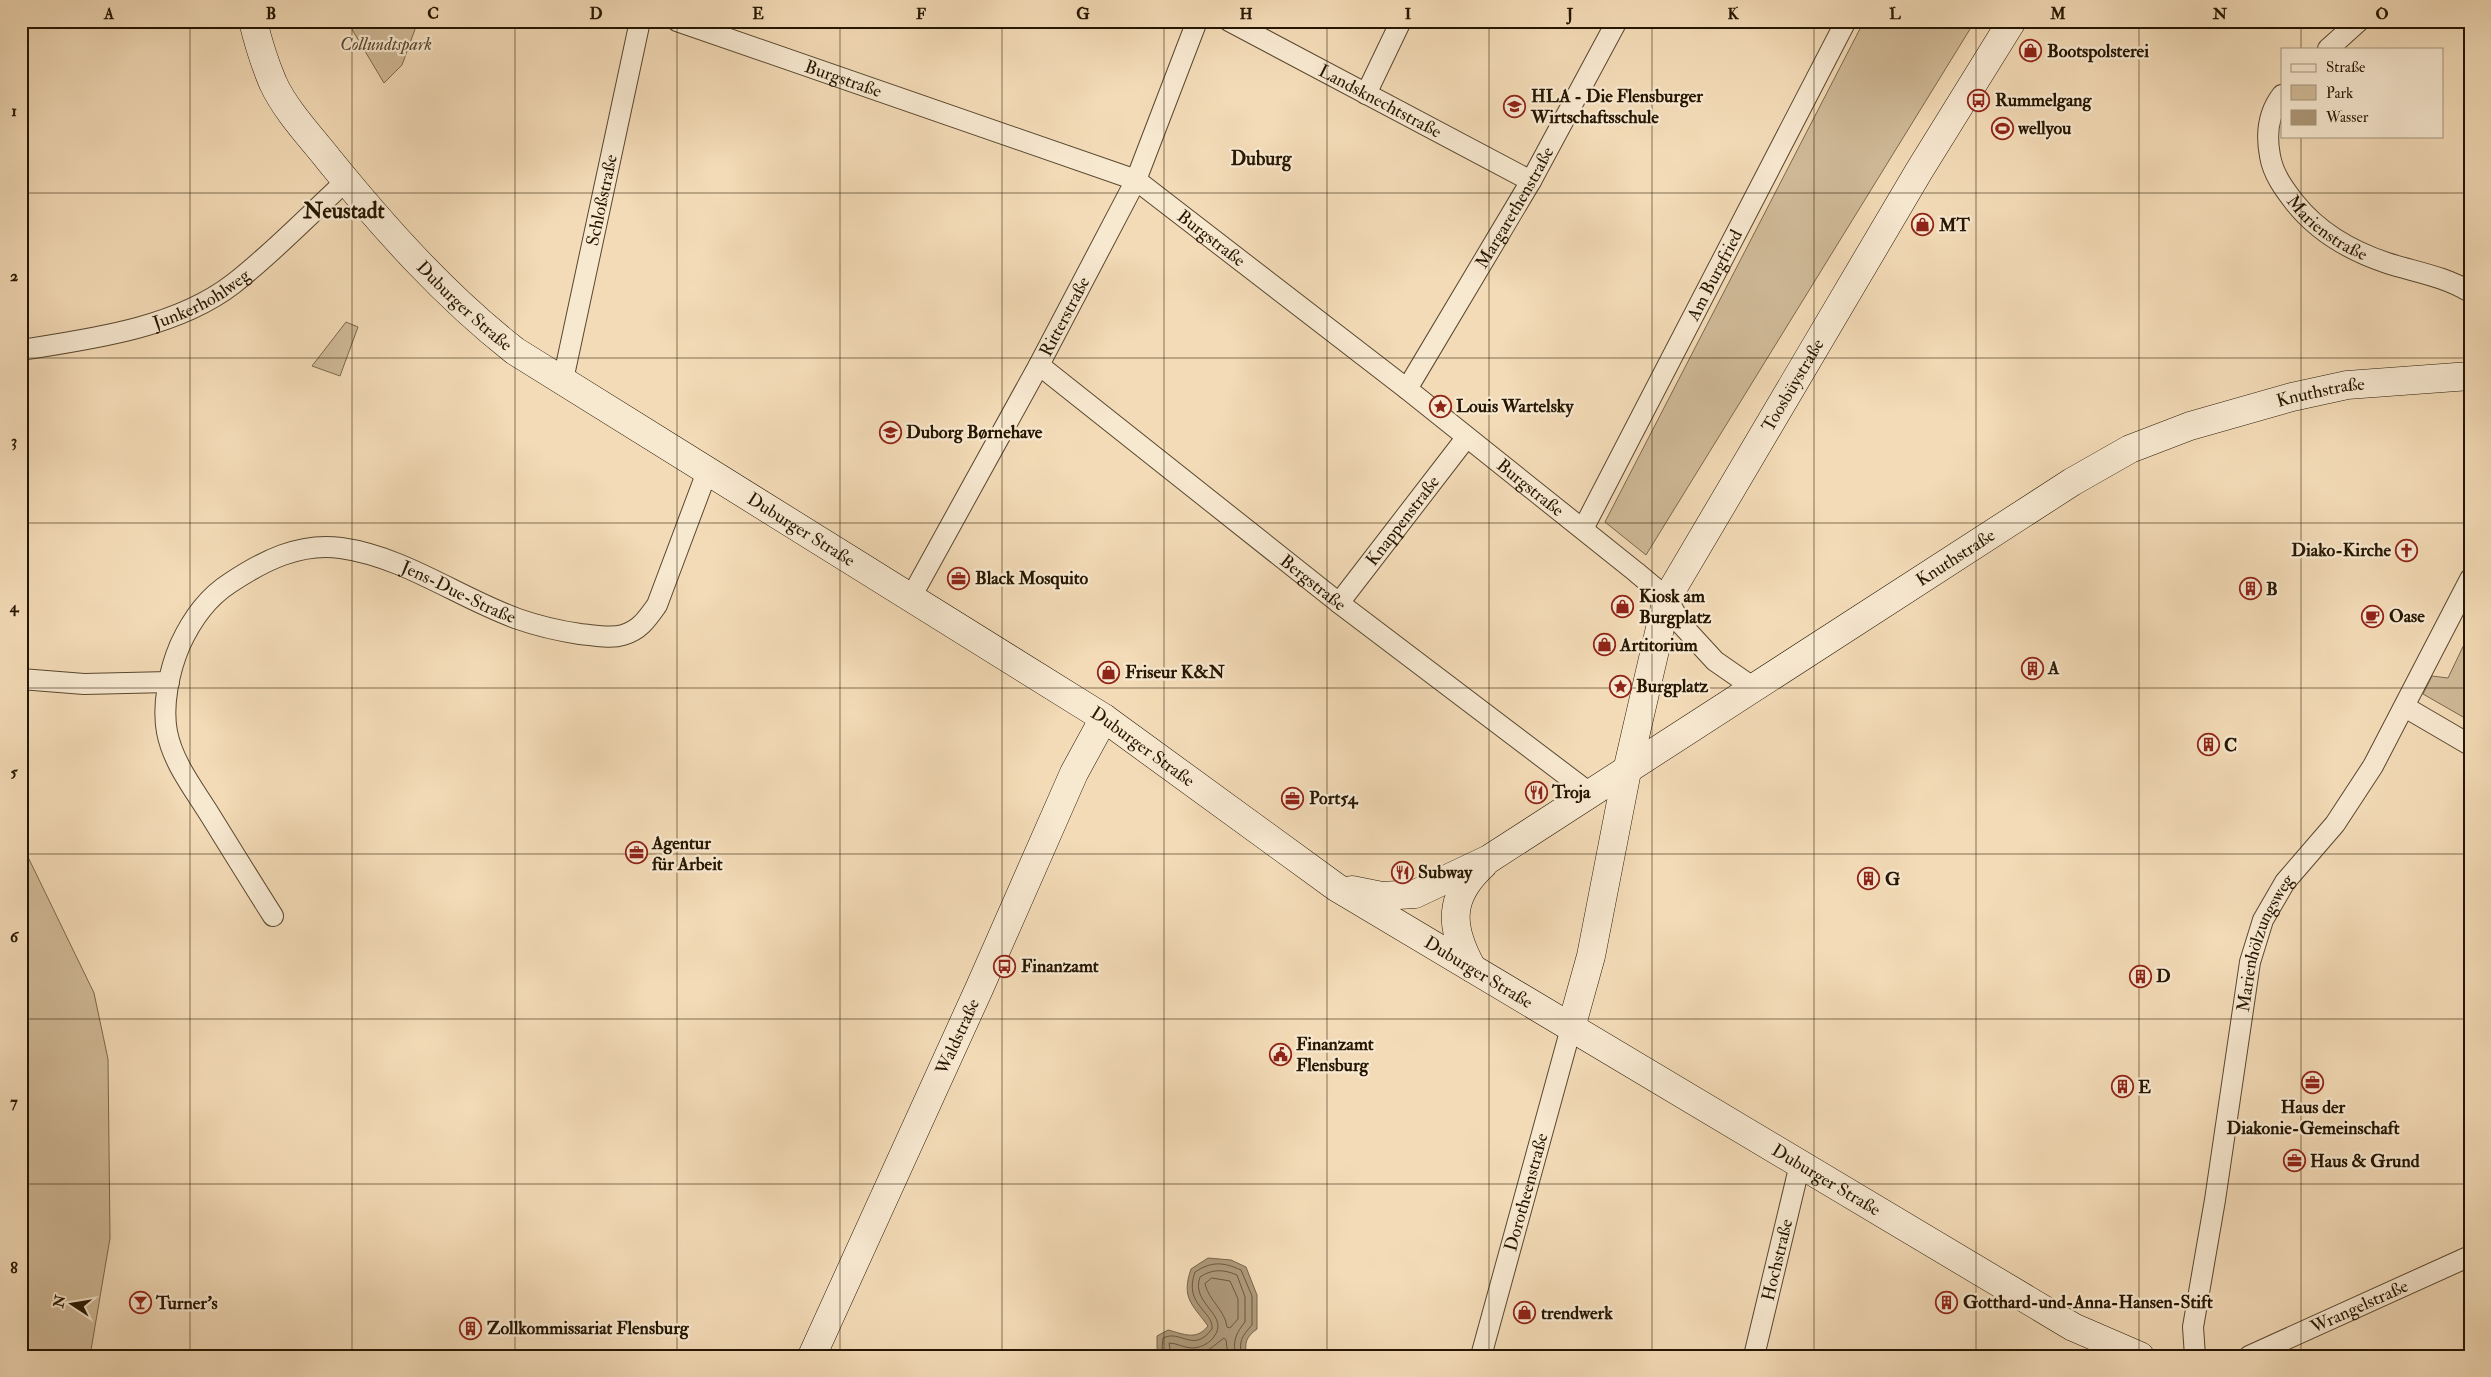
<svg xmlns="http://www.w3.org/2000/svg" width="2491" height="1377" font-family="'IM FELL Double Pica',serif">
<rect width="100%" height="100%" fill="#f3dbb7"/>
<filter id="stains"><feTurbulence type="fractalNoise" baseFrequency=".004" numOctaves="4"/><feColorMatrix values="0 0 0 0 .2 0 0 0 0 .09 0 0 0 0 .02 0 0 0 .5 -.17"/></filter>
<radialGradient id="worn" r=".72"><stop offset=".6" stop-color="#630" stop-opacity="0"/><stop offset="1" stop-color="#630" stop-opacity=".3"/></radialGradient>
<!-- green -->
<g fill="#d0ba98" stroke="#7b684c">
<polygon points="347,21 418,21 402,65 384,83"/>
<polygon points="1864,21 1975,21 1646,555 1605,522"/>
<polygon points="346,322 358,327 340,376 312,366"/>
<polygon points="2470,632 2470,721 2423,694 2432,676 2448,678"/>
<polygon points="21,855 27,855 94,993 108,1059 110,1238 90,1356 21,1356"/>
</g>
<!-- water -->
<path fill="#ad9879" stroke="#776449" d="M1208 1258 1231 1260 1246 1267 1257 1295V1329C1246 1337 1244 1343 1247 1356H1160L1157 1348V1336L1168 1330C1184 1334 1196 1341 1208 1326 1192 1304 1181 1298 1191 1269Z"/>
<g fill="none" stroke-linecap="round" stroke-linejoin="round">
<!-- shore -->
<g stroke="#6a573d" stroke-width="1">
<path d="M1212 1278 1230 1281 1238 1299V1319L1230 1328 1227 1327C1225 1310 1209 1301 1205 1284Z"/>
<path d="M1164 1356 1162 1347 1163 1338C1181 1329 1193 1354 1212 1329 1214 1311 1183 1305 1195 1272 1212 1261 1223 1262 1241 1270L1252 1296V1325C1242 1336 1238 1342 1242 1356"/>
<path d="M1171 1356 1169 1343C1177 1343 1184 1348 1192 1348 1200 1348 1208 1344 1213 1338 1232 1315 1190 1305 1200 1277 1212 1269 1223 1269 1237 1275L1245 1297V1322C1236 1333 1232 1342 1236 1356"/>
<path d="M1178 1356 1180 1353C1203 1358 1208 1350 1224 1338L1226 1340 1228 1356"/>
</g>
<defs>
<g id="street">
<path id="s1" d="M677 21 1136 180 1407 389 1636 572 1667 598 1681 624 1715 661 1754 688"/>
<path id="s2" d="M1229 21 1531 181"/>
<polyline points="2328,49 2359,21"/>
<polyline points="1366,94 1401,21"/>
<path id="s3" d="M2282 95C2268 113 2266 135 2270 156 2273 174 2284 189 2295 203 2319 233 2351 251 2387 263 2415 272 2444 276 2470 292"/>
<path id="s4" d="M21 350C91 339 176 328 233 284 273 253 309 215 346 181"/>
<path id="s5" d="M1039 365 1339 603 1591 794"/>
<path id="s6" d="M563 380 640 21"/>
<path id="s7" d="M1407 389 1531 181 1617 21"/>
<path id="s8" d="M1583 529 1846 21"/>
<path id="s9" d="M910 599 1039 365 1136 180 1197 21"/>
<path id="s10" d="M1339 603 1466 438"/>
<polyline points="21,679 84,684 169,682"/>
<polyline points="2405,707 2470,745"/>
<path id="s11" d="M273 916C252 883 231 849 210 815 194 789 173 763 167 732 162 705 169 671 180 645 191 621 208 597 230 583 263 561 300 542 341 548 405 557 459 598 518 619 538 626 560 631 580 634 593 635 610 639 623 635 640 630 647 619 657 605L708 469"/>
<path id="s12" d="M1481 1356 1571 1028"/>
<path id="s13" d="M1754 1356 1800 1164"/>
<path id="s14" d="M2195 1356 2193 1327 2215 1200 2250 962 2263 920 2285 882 2335 824 2373 766 2470 579"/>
<path id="s15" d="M2249 1356 2470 1256"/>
</g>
<g id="secondary">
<path id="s16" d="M253 21C258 42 265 64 273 83 286 111 310 136 329 160 385 229 445 296 515 351L1104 718 1336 887 2073 1327 2140 1356"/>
<path id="s17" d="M1352 890 1382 896 1415 894 1489 859 2072 482 2130 449 2190 426 2292 397 2347 385 2470 376"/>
<path d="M1472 968C1450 928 1447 898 1483 865"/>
<path id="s18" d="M1571 1028 1591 956 1627 771 1667 598 1919 171 2012 21"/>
<path id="s19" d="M812 1356 979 989 1074 773 1104 718"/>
</g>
</defs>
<!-- street casing -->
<use href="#street" stroke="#59472e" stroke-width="22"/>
<!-- secondary casing -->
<use href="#secondary" stroke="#261601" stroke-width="29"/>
<!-- street -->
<use href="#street" stroke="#f7e8d0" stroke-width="20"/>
<!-- secondary -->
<use href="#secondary" stroke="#f7e8d0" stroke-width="28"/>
</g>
<!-- grid -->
<path fill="none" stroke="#261601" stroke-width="1" stroke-opacity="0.55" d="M190 21V1356M352 21V1356M515 21V1356M677 21V1356M840 21V1356M1002 21V1356M1164 21V1356M1327 21V1356M1489 21V1356M1652 21V1356M1814 21V1356M1976 21V1356M2139 21V1356M2301 21V49M2301 136V1356M21 193H2470M21 358H2470M21 523H2470M21 688H2470M21 854H2470M21 1019H2470M21 1184H2470"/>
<!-- icons -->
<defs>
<symbol id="shop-ring" viewBox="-11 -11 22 22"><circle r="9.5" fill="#f7e8d0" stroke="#8f2418" stroke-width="1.5"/><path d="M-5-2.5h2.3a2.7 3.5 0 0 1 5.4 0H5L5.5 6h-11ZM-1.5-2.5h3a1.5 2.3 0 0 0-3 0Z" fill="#8f2418"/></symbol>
<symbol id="bus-ring" viewBox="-11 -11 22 22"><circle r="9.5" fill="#f7e8d0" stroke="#8f2418" stroke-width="1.5"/><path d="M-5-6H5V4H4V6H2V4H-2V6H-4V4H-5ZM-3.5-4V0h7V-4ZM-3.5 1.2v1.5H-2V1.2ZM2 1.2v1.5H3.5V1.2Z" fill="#8f2418"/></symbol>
<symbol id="school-ring" viewBox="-11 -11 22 22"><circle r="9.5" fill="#f7e8d0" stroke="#8f2418" stroke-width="1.5"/><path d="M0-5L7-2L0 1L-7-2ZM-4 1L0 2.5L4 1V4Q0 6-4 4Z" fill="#8f2418"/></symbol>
<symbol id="stadium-ring" viewBox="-11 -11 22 22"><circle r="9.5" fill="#f7e8d0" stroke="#8f2418" stroke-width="1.5"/><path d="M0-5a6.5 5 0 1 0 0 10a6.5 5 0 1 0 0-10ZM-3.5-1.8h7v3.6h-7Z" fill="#8f2418"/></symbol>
<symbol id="sight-ring" viewBox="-11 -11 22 22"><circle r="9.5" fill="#f7e8d0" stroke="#8f2418" stroke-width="1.5"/><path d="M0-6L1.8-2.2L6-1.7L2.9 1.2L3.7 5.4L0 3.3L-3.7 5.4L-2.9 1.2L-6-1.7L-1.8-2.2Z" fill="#8f2418"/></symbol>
<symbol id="church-ring" viewBox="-11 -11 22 22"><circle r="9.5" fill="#f7e8d0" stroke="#8f2418" stroke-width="1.5"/><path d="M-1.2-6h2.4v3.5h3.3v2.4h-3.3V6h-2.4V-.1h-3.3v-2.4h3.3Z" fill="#8f2418"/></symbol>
<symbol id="office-ring" viewBox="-11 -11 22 22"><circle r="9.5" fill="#f7e8d0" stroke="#8f2418" stroke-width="1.5"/><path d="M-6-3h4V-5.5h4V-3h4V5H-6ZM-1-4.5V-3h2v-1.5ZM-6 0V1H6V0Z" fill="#8f2418"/></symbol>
<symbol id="building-ring" viewBox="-11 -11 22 22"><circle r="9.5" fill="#f7e8d0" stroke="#8f2418" stroke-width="1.5"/><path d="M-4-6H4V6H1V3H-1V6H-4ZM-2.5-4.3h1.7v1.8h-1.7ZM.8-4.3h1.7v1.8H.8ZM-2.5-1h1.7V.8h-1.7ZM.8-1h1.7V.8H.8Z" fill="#8f2418"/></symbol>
<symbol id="cafe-ring" viewBox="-11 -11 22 22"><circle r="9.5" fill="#f7e8d0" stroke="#8f2418" stroke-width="1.5"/><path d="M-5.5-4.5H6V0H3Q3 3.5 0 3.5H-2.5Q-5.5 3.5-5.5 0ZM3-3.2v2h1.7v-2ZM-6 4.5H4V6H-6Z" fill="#8f2418"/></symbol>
<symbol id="restaurant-ring" viewBox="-11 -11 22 22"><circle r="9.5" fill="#f7e8d0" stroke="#8f2418" stroke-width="1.5"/><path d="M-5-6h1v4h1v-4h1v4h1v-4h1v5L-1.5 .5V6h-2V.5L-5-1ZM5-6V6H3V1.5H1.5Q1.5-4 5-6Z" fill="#8f2418"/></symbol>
<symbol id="civic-ring" viewBox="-11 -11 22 22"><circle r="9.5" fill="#f7e8d0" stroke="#8f2418" stroke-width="1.5"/><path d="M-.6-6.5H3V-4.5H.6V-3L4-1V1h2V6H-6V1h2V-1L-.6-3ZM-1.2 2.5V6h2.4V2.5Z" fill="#8f2418"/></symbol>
<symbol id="bar-ring" viewBox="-11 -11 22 22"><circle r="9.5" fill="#f7e8d0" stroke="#8f2418" stroke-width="1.5"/><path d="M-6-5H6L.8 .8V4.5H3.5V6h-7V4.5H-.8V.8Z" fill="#8f2418"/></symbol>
</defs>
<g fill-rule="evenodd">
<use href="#shop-ring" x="2018" y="38" width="25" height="25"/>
<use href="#bus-ring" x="1966" y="88" width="25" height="25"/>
<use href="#school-ring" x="1502" y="94" width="25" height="25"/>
<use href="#stadium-ring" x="1990" y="116" width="25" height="25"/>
<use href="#shop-ring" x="1910" y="212" width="25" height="25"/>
<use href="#sight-ring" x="1428" y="394" width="25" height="25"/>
<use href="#school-ring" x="878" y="420" width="25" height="25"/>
<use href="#church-ring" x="2394" y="538" width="25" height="25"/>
<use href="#office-ring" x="946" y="566" width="25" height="25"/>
<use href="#building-ring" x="2238" y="576" width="25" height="25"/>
<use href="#shop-ring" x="1610" y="594" width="25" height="25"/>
<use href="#cafe-ring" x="2360" y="604" width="25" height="25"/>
<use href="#shop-ring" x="1592" y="632" width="25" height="25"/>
<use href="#building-ring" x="2020" y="656" width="25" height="25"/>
<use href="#shop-ring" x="1096" y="660" width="25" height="25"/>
<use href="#sight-ring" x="1608" y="674" width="25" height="25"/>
<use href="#building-ring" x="2196" y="732" width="25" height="25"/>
<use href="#restaurant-ring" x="1524" y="780" width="25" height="25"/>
<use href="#office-ring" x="1280" y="786" width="25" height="25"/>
<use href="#office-ring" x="624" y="840" width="25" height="25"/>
<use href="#restaurant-ring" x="1390" y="860" width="25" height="25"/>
<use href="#building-ring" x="1856" y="866" width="25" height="25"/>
<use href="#bus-ring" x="992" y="954" width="25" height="25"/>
<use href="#building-ring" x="2128" y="964" width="25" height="25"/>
<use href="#civic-ring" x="1268" y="1042" width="25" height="25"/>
<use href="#office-ring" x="2300" y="1070" width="25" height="25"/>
<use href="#building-ring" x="2110" y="1074" width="25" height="25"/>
<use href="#office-ring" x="2282" y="1148" width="25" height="25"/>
<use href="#building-ring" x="1934" y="1290" width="25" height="25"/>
<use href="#bar-ring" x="128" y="1290" width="25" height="25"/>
<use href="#shop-ring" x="1512" y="1300" width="25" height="25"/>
<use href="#building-ring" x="458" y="1316" width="25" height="25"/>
</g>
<g text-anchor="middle" stroke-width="4.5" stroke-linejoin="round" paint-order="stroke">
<!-- park labels -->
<g font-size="18" font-style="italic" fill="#59472e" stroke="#f7e8d0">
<text x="386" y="50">Collundtspark</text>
</g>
<!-- poi labels -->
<g font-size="18" font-weight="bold" fill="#261601" stroke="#f7e8d0" text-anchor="start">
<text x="2047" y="57">Bootspolsterei</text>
<text x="1531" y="102">HLA - Die Flensburger<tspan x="1531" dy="21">Wirtschaftsschule</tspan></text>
<text x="1995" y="106">Rummelgang</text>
<text x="2018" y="134">wellyou</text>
<text x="1939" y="231">MT</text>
<text x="1456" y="412">Louis Wartelsky</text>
<text x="906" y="438">Duborg Børnehave</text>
<text x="2391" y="556" text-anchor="end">Diako-Kirche</text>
<text x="975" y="584">Black Mosquito</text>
<text x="2266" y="595">B</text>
<text x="1639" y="602">Kiosk am<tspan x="1639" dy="21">Burgplatz</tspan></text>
<text x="2389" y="622">Oase</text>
<text x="1620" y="651">Artitorium</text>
<text x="2048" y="674">A</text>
<text x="1125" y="678">Friseur K&amp;N</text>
<text x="1636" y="692">Burgplatz</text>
<text x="2224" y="751">C</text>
<text x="1552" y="798">Troja</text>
<text x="1309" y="804">Port54</text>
<text x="652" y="849">Agentur<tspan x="652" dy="21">für Arbeit</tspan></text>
<text x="1418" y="878">Subway</text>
<text x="1885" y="885">G</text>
<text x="1021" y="972">Finanzamt</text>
<text x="2156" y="982">D</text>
<text x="1296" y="1050">Finanzamt<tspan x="1296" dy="21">Flensburg</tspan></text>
<text x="2138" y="1093">E</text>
<text x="2313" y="1113" text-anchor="middle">Haus der<tspan x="2313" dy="21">Diakonie-Gemeinschaft</tspan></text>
<text x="2310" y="1167">Haus &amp; Grund</text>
<text x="1963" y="1308">Gotthard-und-Anna-Hansen-Stift</text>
<text x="156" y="1309">Turner's</text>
<text x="1541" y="1319">trendwerk</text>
<text x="487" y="1334">Zollkommissariat Flensburg</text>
</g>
<!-- street labels -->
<g font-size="18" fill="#261601" stroke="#f7e8d0">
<text dy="6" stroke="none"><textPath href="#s1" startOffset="176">Burgstraße</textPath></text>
<text dy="6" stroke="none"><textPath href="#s2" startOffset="171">Landsknechtstraße</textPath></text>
<text dy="6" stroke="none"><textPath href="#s6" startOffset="184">Schloßstraße</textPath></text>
<text dy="6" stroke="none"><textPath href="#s7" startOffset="211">Margarethenstraße</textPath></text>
<text dy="6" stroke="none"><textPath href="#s3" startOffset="159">Marienstraße</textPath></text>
<text dy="6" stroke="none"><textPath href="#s1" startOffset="581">Burgstraße</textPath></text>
<text dy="6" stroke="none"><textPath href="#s8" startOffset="286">Am Burgfried</textPath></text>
<text dy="6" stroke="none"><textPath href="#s4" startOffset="189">Junkerhohlweg</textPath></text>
<text dy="6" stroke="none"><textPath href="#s16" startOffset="360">Duburger Straße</textPath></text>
<text dy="6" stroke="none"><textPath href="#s9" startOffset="322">Ritterstraße</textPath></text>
<text dy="6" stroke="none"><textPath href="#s18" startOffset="688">Toosbüystraße</textPath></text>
<text dy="6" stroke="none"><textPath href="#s17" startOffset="1106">Knuthstraße</textPath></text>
<text dy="6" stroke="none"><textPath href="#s1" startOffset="986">Burgstraße</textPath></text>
<text dy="6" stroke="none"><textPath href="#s10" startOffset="104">Knappenstraße</textPath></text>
<text dy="6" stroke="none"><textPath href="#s16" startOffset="765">Duburger Straße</textPath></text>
<text dy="6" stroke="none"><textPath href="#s17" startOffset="701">Knuthstraße</textPath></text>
<text dy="6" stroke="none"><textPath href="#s5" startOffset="350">Bergstraße</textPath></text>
<text dy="6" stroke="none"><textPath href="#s11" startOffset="628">Jens-Due-Straße</textPath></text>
<text dy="6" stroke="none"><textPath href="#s16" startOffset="1170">Duburger Straße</textPath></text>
<text dy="6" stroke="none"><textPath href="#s14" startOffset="421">Marienhölzungsweg</textPath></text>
<text dy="6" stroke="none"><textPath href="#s16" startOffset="1575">Duburger Straße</textPath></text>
<text dy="6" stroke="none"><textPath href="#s19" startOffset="351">Waldstraße</textPath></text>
<text dy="6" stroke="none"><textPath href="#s16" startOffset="1980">Duburger Straße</textPath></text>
<text dy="6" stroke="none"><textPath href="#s12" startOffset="170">Dorotheenstraße</textPath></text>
<text dy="6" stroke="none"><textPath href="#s13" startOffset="99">Hochstraße</textPath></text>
<text dy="6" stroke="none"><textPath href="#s15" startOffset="121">Wrangelstraße</textPath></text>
</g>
<!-- neighbourhood labels -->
<g font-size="19" font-weight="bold" fill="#261601" stroke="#f7e8d0">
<text x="1261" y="165">Duburg</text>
</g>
<!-- district labels -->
<g font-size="22" font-weight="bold" fill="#261601" stroke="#f7e8d0">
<text x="344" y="218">Neustadt</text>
</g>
</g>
<!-- margin -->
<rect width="2491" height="1377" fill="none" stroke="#f3dbb7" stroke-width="55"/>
<!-- legend -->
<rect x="2281" y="48" width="162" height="90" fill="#f7e8d0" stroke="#a3947d"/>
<rect x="2291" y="64" width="25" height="8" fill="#f7e8d0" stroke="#a3947d"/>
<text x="2326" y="72" font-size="15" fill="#261601">Straße</text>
<rect x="2291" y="85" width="25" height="15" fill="#d0ba98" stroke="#a3947d"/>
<text x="2326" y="98" font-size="15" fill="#261601">Park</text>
<rect x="2291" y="110" width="25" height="15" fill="#ad9879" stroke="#a3947d"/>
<text x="2326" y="122" font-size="15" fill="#261601">Wasser</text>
<!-- north arrow -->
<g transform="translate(72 1304) rotate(282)" stroke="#f7e8d0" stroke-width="4" paint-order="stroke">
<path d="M0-4L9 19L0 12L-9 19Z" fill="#261601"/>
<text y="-8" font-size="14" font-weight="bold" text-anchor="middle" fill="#261601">N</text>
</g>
<rect x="28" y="28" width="2436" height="1322" fill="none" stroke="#261601" stroke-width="2"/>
<g font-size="16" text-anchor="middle" font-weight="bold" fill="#261601">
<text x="109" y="19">A</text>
<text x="271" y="19">B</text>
<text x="433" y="19">C</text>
<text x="596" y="19">D</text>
<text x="758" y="19">E</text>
<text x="921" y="19">F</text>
<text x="1083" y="19">G</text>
<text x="1246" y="19">H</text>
<text x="1408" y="19">I</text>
<text x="1570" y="19">J</text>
<text x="1733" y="19">K</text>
<text x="1895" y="19">L</text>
<text x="2058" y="19">M</text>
<text x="2220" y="19">N</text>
<text x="2382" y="19">O</text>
<text x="14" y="116">1</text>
<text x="14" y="281">2</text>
<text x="14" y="446">3</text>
<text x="14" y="612">4</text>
<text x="14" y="777">5</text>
<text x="14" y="942">6</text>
<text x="14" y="1107">7</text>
<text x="14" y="1273">8</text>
</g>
<rect width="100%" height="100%" filter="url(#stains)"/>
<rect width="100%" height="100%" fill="url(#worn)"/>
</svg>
